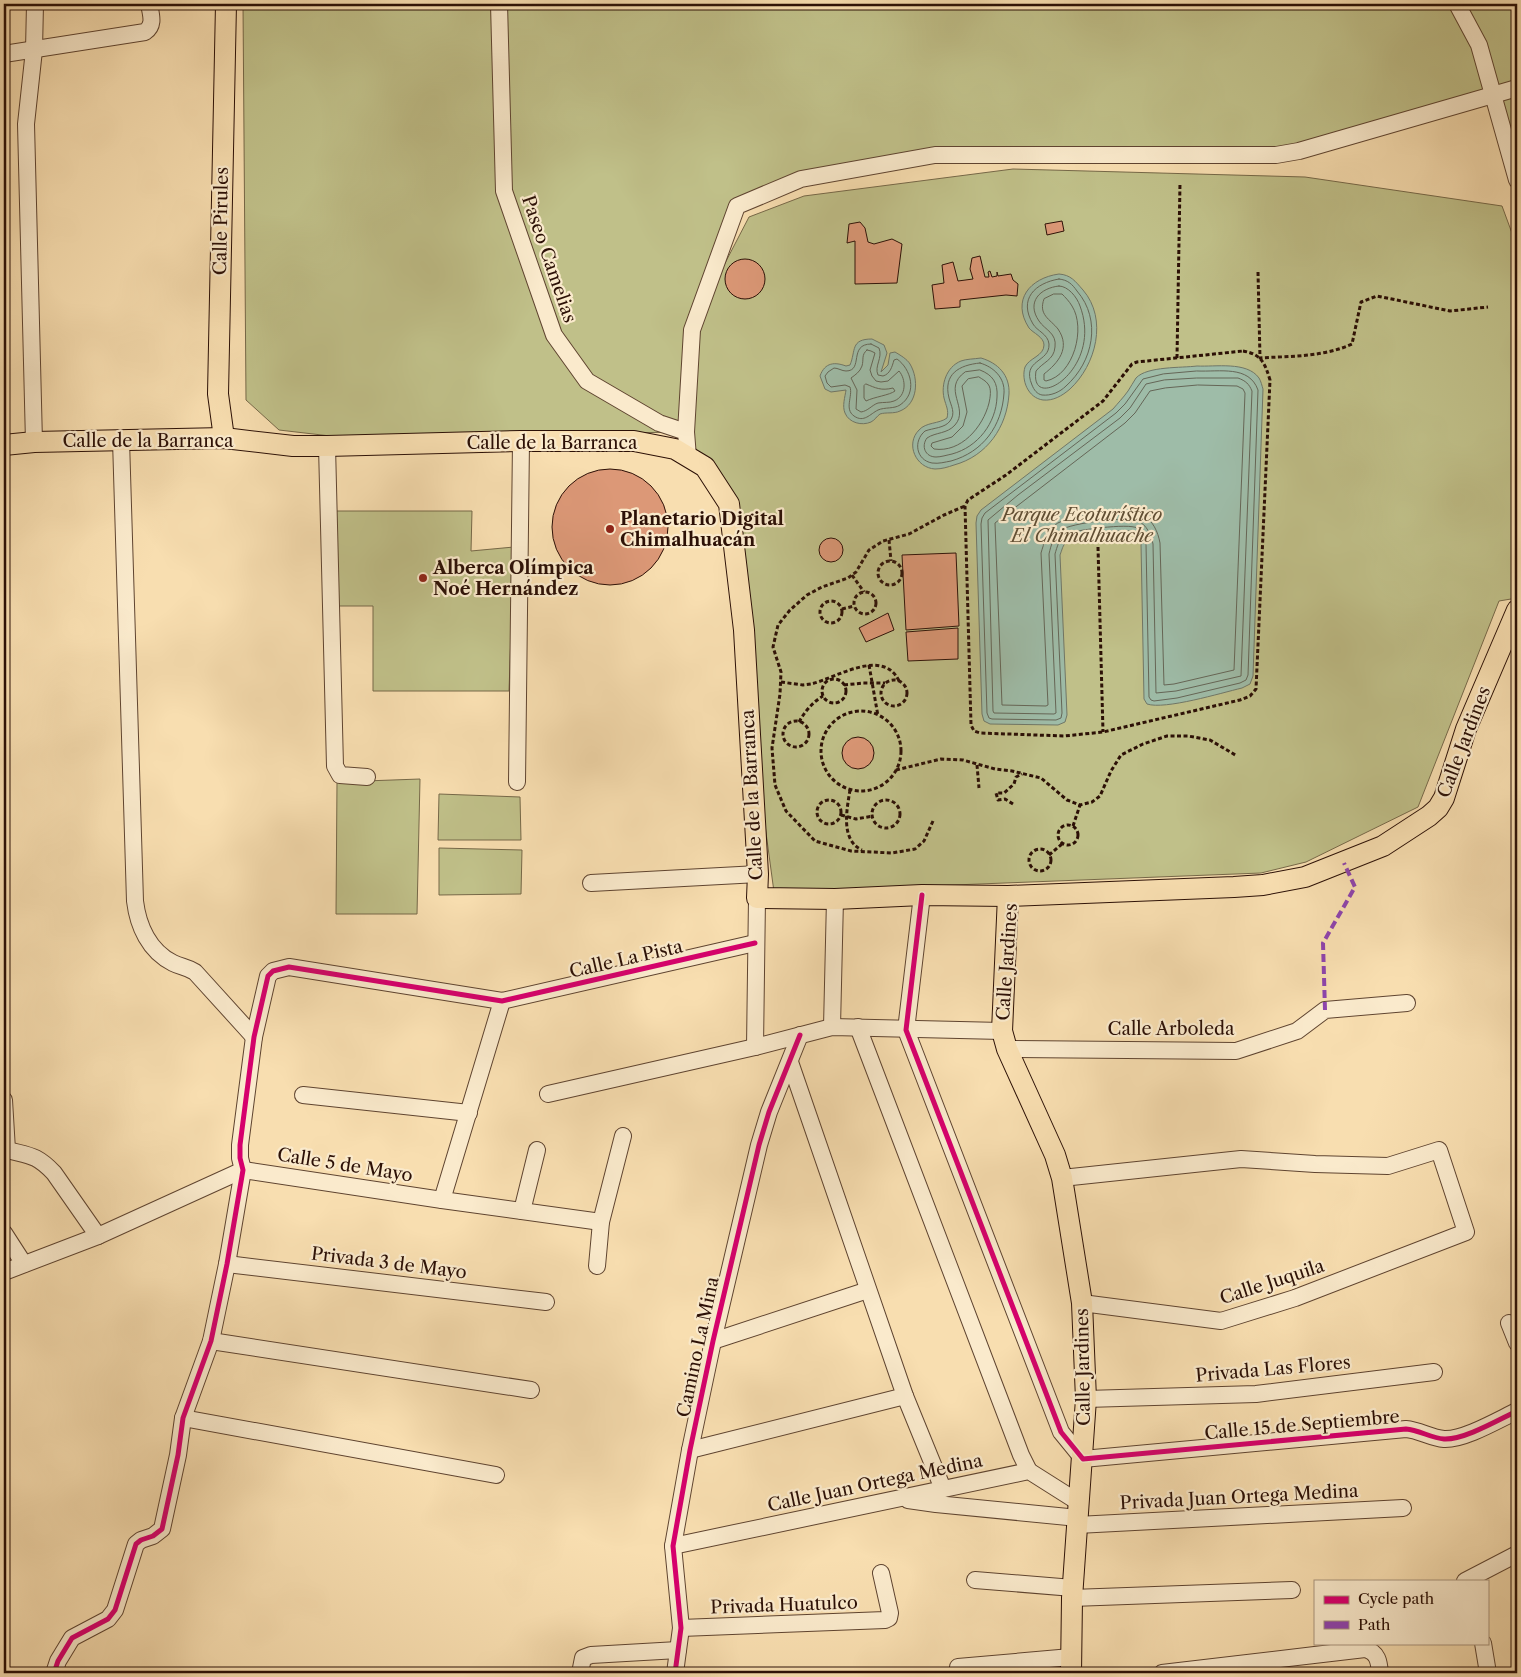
<svg xmlns="http://www.w3.org/2000/svg" width="1521" height="1677" font-family="'Libre Caslon Text',serif">
<rect width="100%" height="100%" fill="#f8deb0"/>
<filter id="stains"><feTurbulence type="fractalNoise" baseFrequency=".004" numOctaves="4"/><feColorMatrix values="0 0 0 0 .2 0 0 0 0 .09 0 0 0 0 .02 0 0 0 .5 -.17"/></filter>
<radialGradient id="worn" r=".72"><stop offset=".6" stop-color="#630" stop-opacity="0"/><stop offset="1" stop-color="#630" stop-opacity=".3"/></radialGradient>
<!-- green -->
<g fill="#c0c089" stroke="#766848">
<polygon points="243,4 1517,4 1517,180 1493,95 1276,155 935,155 801,179 737,206 723,267 749,217 804,196 1013,169 1305,177 1502,206 1516,244 1517,261 1517,598 1499,601 1418,807 1306,862 1261,873 774,892 719,484 691,455 686,432 339,437 279,430 246,400"/>
<polygon points="334,511 472,511 471,551 514,547 509,691 373,691 373,606 333,606"/>
<polygon points="420,779 417,914 336,914 337,782"/>
<polygon points="439,794 520,797 521,840 438,840"/>
<polygon points="439,848 522,850 521,894 439,895"/>
</g>
<!-- water -->
<g fill="#9ebca8" stroke="#707767">
<path d="M1059 274C1071 275 1075 281 1083 290 1108 319 1096 365 1070 389 1062 396 1053 401 1043 400 1028 398 1021 380 1025 367 1029 358 1044 356 1044 345 1044 337 1033 333 1029 328 1011 300 1030 278 1059 274Z"/>
<path d="M872 339 884 345 887 353 881 372 888 365 890 353 895 352C900 355 907 359 910 364 919 379 918 404 900 411 894 414 886 412 880 414 877 416 875 420 871 422 862 426 849 423 845 413 842 406 845 397 846 390L831 392 825 389 820 376C825 362 835 362 846 366L850 365C856 351 850 339 872 339Z"/>
<path d="M981 358C998 363 1010 375 1009 394 1007 427 987 456 954 465 948 467 942 469 935 469 916 468 905 444 919 430 926 422 939 424 947 418 949 410 946 406 944 398 941 385 946 367 961 361 966 359 974 359 981 358Z"/>
<path d="M1197 366C1215 367 1247 361 1259 378 1261 381 1262 386 1263 389L1253 676 1250 684 1242 688C1221 693 1165 710 1147 704L1144 699 1141 544 1139 537 1134 531C1121 530 1076 532 1067 541 1063 544 1062 550 1060 555L1067 715 1065 722 1058 725 990 724 984 721 982 714 976 523 977 516 981 510 1113 409C1118 403 1123 398 1128 391 1131 387 1133 382 1136 378 1147 366 1182 368 1197 366Z"/>
</g>
<g fill="none" stroke-linecap="round" stroke-linejoin="round">
<!-- shore -->
<g stroke="#656657" stroke-width="1">
<path d="M1059 279C1068 280 1072 284 1077 291 1102 320 1093 362 1066 386 1060 392 1051 396 1042 395 1037 394 1034 390 1032 385 1021 359 1050 363 1049 344 1048 334 1037 331 1033 324 1018 299 1035 283 1059 279Z"/>
<path d="M1059 286C1068 286 1077 297 1080 306 1104 370 1029 414 1036 371 1043 362 1054 360 1055 347 1057 333 1045 330 1039 321 1026 302 1040 288 1059 286Z"/>
<path d="M1054 294H1062C1065 297 1069 301 1072 306 1086 328 1074 375 1046 381L1044 380V374C1058 363 1071 348 1058 329 1050 319 1038 315 1044 299Z"/>
<path d="M871 344 879 348C883 358 874 366 878 375L883 376C890 374 892 367 894 360L897 359C911 369 918 393 900 405 894 409 885 407 878 410 870 414 864 423 854 416 844 409 853 396 850 387L845 385 831 387 827 383 825 376 828 372 834 368C838 368 842 371 846 371 864 371 848 344 871 344Z"/>
<path d="M867 350 871 351 875 353 870 370 872 376 876 381 881 382 888 381 899 371C906 379 907 396 894 401 889 403 884 402 878 403 872 405 868 411 861 412L856 409 857 390 851 378C855 375 860 372 862 366 864 359 861 355 867 350Z"/>
<path d="M980 363C994 367 1005 378 1004 393 1002 426 983 452 951 461 945 462 939 464 932 463 916 460 913 441 925 431 933 428 945 428 950 421 956 413 951 406 949 398 943 374 959 365 980 363Z"/>
<path d="M980 370C993 375 998 383 997 397 996 423 978 447 952 454 947 455 941 457 936 457 925 457 921 446 927 438 936 432 947 434 955 425 970 408 941 389 965 372Z"/>
<path d="M1197 371C1220 372 1249 365 1258 390L1248 675 1246 680 1240 683 1177 698 1154 701 1151 700 1149 697 1146 544C1145 538 1143 531 1137 528 1129 523 1075 530 1066 534 1059 539 1057 547 1055 554L1062 713 1061 718 1056 720 992 719 989 718 987 713 981 524 982 518 985 513 1116 413 1125 404 1143 379 1163 374Z"/>
<path d="M979 377C982 379 986 381 988 384 992 389 990 398 989 403 983 427 961 453 934 449L931 446 932 443 952 437 963 426 967 412 962 386 968 379Z"/>
<path d="M1197 378H1238C1246 381 1249 384 1252 391L1241 676 1176 691 1156 693 1153 544C1151 535 1147 525 1138 521 1127 516 1071 523 1061 530 1054 535 1051 545 1049 554L1056 713 1054 714 994 713 993 711 988 520 1018 495 1120 418 1130 408 1146 384 1164 380Z"/>
<path d="M866 384C876 388 881 391 893 388L895 391C890 395 874 397 866 401L864 398V386Z"/>
<path d="M1198 385 1237 386 1243 389 1245 393 1234 670 1174 684 1164 685 1160 543C1158 532 1153 520 1142 515 1128 508 1066 515 1055 525 1047 533 1044 543 1041 553L1048 705 1046 706 1002 705 995 523 1125 423 1135 413 1150 391 1165 388Z"/>
</g>
</g>
<!-- building -->
<g fill="#dc9877" stroke="#2c1006">
<polygon points="1062,221 1064,231 1047,235 1045,224"/>
<polygon points="860,222 865,228 868,242 874,244 892,239 902,244 897,283 855,284 855,241 847,243 849,224"/>
<polygon points="980,256 985,277 989,277 988,272 990,271 992,277 997,276 997,272 998,276 1011,274 1013,280 1018,284 1017,296 1006,295 960,300 960,307 935,309 932,285 944,283 942,265 953,262 958,281 973,279 970,269 972,258"/>
<circle cx="745" cy="279" r="20"/>
<circle cx="610" cy="527" r="58"/>
<circle cx="831" cy="550" r="12"/>
<polygon points="956,553 959,626 906,630 902,555"/>
<polygon points="888,613 894,630 866,642 859,628"/>
<polygon points="958,628 958,659 908,661 906,632"/>
<circle cx="858" cy="753" r="16"/>
</g>
<g fill="none" stroke-linecap="round" stroke-linejoin="round">
<defs>
<g id="minor">
<polyline points="499,4 504,191 554,335 587,381 659,423 686,432 688,457"/>
<polyline points="1457,4 1479,45 1517,180"/>
<path d="M4 54 145 32C155 25 151 15 149 4"/>
<polyline points="686,432 692,330 737,206 801,179 935,155 1276,155 1299,151 1517,88"/>
<path d="M121 440 135 901C138 926 149 951 173 963 181 967 187 967 195 972L254 1037"/>
<polyline points="34,442 26,124 34,50 35,4"/>
<polyline points="327,446 335,766 340,775 367,777"/>
<polyline points="517,782 521,441"/>
<polyline points="591,883 758,874"/>
<path d="M922 895 906 1030 1061 1432 1083 1459 1406 1429C1419 1430 1431 1438 1444 1439 1464 1440 1498 1420 1517 1411"/>
<polyline points="832,1027 835,899"/>
<polyline points="858,1027 1021,1455 1029,1471"/>
<polyline points="755,1047 757,898"/>
<polyline points="1007,1049 1236,1051 1297,1031 1325,1010 1407,1003"/>
<polyline points="790,1062 905,1396 943,1489"/>
<polyline points="548,1094 755,1047 832,1027 1002,1031"/>
<polyline points="303,1095 469,1113"/>
<polyline points="4,1100 7,1150"/>
<path d="M4 1149C28 1156 35 1153 54 1173L98 1236"/>
<polyline points="243,1170 442,1200 601,1222"/>
<polyline points="1062,1178 1241,1159 1315,1164 1388,1166 1439,1150 1466,1232 1295,1298 1221,1321 1082,1303"/>
<polyline points="442,1200 502,1001"/>
<polyline points="522,1211 537,1150"/>
<polyline points="4,1233 24,1264"/>
<polyline points="227,1264 546,1302"/>
<polyline points="597,1266 601,1222 623,1136"/>
<polyline points="4,1272 98,1236 243,1170"/>
<polyline points="1509,1323 1517,1343"/>
<polyline points="211,1341 531,1390"/>
<polyline points="713,1341 868,1290"/>
<polyline points="1086,1399 1256,1394 1434,1372"/>
<polyline points="183,1418 496,1475"/>
<polyline points="690,1450 905,1396"/>
<polyline points="908,1500 936,1504 1078,1518"/>
<polyline points="1077,1525 1403,1508"/>
<polyline points="673,1546 1029,1471 1078,1502"/>
<polyline points="975,1580 1073,1588"/>
<polyline points="1465,1581 1517,1554"/>
<polyline points="1072,1598 1292,1590"/>
<polyline points="681,1628 885,1620 889,1618 890,1613 881,1573"/>
<polyline points="1483,1643 1488,1673"/>
<polyline points="958,1667 1071,1657"/>
<polyline points="54,1673 58,1661 72,1638 108,1619 115,1610 136,1544 141,1540 153,1536 162,1529 178,1455 183,1418 211,1341 227,1264 243,1170 240,1158 240,1145 254,1037 268,976 273,971 289,967 502,1001 755,943"/>
<polyline points="580,1673 583,1658 591,1655 678,1650"/>
<polyline points="675,1673 681,1628 673,1546 690,1450 713,1341 759,1145 769,1112 800,1035"/>
<path d="M1162 1673 1365 1649C1378 1652 1379 1662 1380 1673"/>
</g>
<g id="major">
<polyline points="224,438 218,394 226,4"/>
<polyline points="4,445 34,442 224,438 293,446 327,446 521,441 634,441 675,449 705,467 729,504 744,630 758,874 757,898 835,899 922,895 1008,896 1234,887 1263,885 1305,877 1383,846 1429,816 1438,808 1444,798 1466,729 1517,610"/>
<polyline points="1008,896 1002,1031 1007,1049 1055,1155 1062,1178 1082,1303 1086,1399 1072,1598 1071,1673"/>
</g>
</defs>
<!-- minor casing -->
<use href="#minor" stroke="#5f4430" stroke-width="18"/>
<!-- major casing -->
<use href="#major" stroke="#2c1006" stroke-width="22"/>
<!-- path -->
<g stroke="#2c1006" stroke-width="3" stroke-dasharray="4 2.5" stroke-linecap="butt">
<path d="M1258 272 1260 358C1291 356 1324 357 1352 344L1361 302 1377 296 1450 311 1488 307"/>
<path d="M1243 351C1261 354 1265 363 1270 380L1256 689 1250 696 1240 700 1103 732 1064 736 980 733 974 731 971 725 965 506 968 500 1006 475 1103 401 1132 364 1137 362Z"/>
<polyline points="1177,358 1180,183"/>
<polyline points="889,540 891,561"/>
<polyline points="1098,547 1103,732"/>
<circle cx="890" cy="573" r="12"/>
<polyline points="852,575 864,592"/>
<circle cx="865" cy="603" r="11"/>
<circle cx="831" cy="612" r="11"/>
<polyline points="842,609 854,606"/>
<polyline points="869,665 878,716"/>
<circle cx="834" cy="691" r="12"/>
<circle cx="894" cy="693" r="13"/>
<path d="M781 682 803 685 811 684C836 678 883 647 899 681"/>
<polyline points="844,685 863,683 885,683"/>
<circle cx="861" cy="751" r="40"/>
<circle cx="796" cy="734" r="13"/>
<path d="M799 722C805 711 813 702 823 696"/>
<polyline points="977,765 979,788"/>
<polyline points="896,770 941,759 963,760 995,769 1012,771 1041,778 1067,800 1080,805 1092,802 1100,796 1111,771 1121,755 1143,744 1167,736 1188,736 1210,740 1237,756"/>
<path d="M850 790C847 809 840 840 862 850"/>
<circle cx="829" cy="812" r="12"/>
<circle cx="886" cy="814" r="14"/>
<polyline points="1013,804 1005,799 998,800 996,793 1004,793 1014,784 1016,777 1022,774"/>
<polyline points="841,815 856,819 873,816"/>
<polyline points="933,821 924,841 915,849 892,853 851,851 815,841 786,811 775,785 772,748 780,694 781,672 773,647 778,625 790,610 807,595 822,587 848,578 856,572 869,550 883,541 909,534 944,515 965,506"/>
<circle cx="1068" cy="835" r="10"/>
<polyline points="1073,826 1080,805"/>
<circle cx="1040" cy="860" r="11"/>
<polyline points="1049,855 1062,844"/>
</g>
<!-- minor -->
<use href="#minor" stroke="#faeacc" stroke-width="16"/>
<!-- major -->
<use href="#major" stroke="#f8deb0" stroke-width="20"/>
<!-- quiet -->
<polyline stroke="#8e44ad" stroke-width="4" stroke-dasharray="8 4" stroke-linecap="butt" points="1325,1010 1323,943 1355,887 1344,863"/>
<defs>
<g id="cycleway">
<path d="M922 895 906 1030 1061 1432 1083 1459 1406 1429C1419 1430 1431 1438 1444 1439 1464 1440 1498 1420 1517 1411"/>
<polyline points="54,1673 58,1661 72,1638 108,1619 115,1610 136,1544 141,1540 153,1536 162,1529 178,1455 183,1418 211,1341 227,1264 243,1170 240,1158 240,1145 254,1037 268,976 273,971 289,967 502,1001 755,943"/>
<polyline points="675,1673 681,1628 673,1546 690,1450 713,1341 759,1145 769,1112 800,1035"/>
</g>
</defs>
<!-- cycleway casing -->
<use href="#cycleway" stroke="#faeacc" stroke-width="8"/>
<!-- cycleway -->
<use href="#cycleway" stroke="#d6006c" stroke-width="5"/>
</g>
<!-- markers -->
<g fill="#8f2418" stroke="#faeacc" stroke-width="2">
<circle cx="610" cy="529" r="5"/>
<circle cx="423" cy="578" r="5"/>
</g>
<g text-anchor="middle" stroke-width="4.5" stroke-linejoin="round" paint-order="stroke">
<!-- street labels -->
<g font-size="18" fill="#2c1006" stroke="#faeacc">
<text transform="translate(221 221) rotate(-89)" y="6">Calle Pirules</text>
<text transform="translate(549 259) rotate(71)" y="6">Paseo Camelias</text>
<text x="148" y="447">Calle de la Barranca</text>
<text x="552" y="449">Calle de la Barranca</text>
<text transform="translate(1464 742) rotate(-69)" y="6">Calle Jardines</text>
<text transform="translate(752 795) rotate(-93)" y="6">Calle de la Barranca</text>
<text transform="translate(626 959) rotate(-13)" y="6">Calle La Pista</text>
<text transform="translate(1007 962) rotate(-86)" y="6">Calle Jardines</text>
<text x="1171" y="1035">Calle Arboleda</text>
<text transform="translate(345 1165) rotate(9)" y="6">Calle 5 de Mayo</text>
<text transform="translate(389 1263) rotate(7)" y="6">Privada 3 de Mayo</text>
<text transform="translate(1272 1282) rotate(-18)" y="6">Calle Juquila</text>
<text transform="translate(698 1347) rotate(-78)" y="6">Camino La Mina</text>
<text transform="translate(1083 1367) rotate(-91)" y="6">Calle Jardines</text>
<text transform="translate(1273 1369) rotate(-5)" y="6">Privada Las Flores</text>
<text transform="translate(1302 1425) rotate(-5)" y="6">Calle 15 de Septiembre</text>
<text transform="translate(875 1483) rotate(-12)" y="6">Calle Juan Ortega Medina</text>
<text transform="translate(1239 1497) rotate(-3)" y="6">Privada Juan Ortega Medina</text>
<text transform="translate(784 1605) rotate(-2)" y="6">Privada Huatulco</text>
</g>
<!-- park labels -->
<g font-size="18" font-style="italic" fill="#604e34" stroke="#faeacc">
<text x="1082" y="521">Parque Ecoturístico<tspan x="1082" dy="21">El Chimalhuache</tspan></text>
</g>
<!-- poi labels -->
<g font-size="18" font-weight="bold" fill="#2c1006" stroke="#faeacc" text-anchor="start">
<text x="620" y="525">Planetario Digital<tspan x="620" dy="21">Chimalhuacán</tspan></text>
<text x="433" y="574">Alberca Olímpica<tspan x="433" dy="21">Noé Hernández</tspan></text>
</g>
</g>
<!-- margin -->
<rect width="1521" height="1677" fill="none" stroke="#f8deb0" stroke-width="20"/>
<rect x="5" y="5" width="1511" height="1667" fill="none" stroke="#2c1006" stroke-width="2.5"/>
<rect x="10" y="10" width="1501" height="1657" fill="none" stroke="#2c1006"/>
<!-- legend -->
<rect x="1314" y="1580" width="175" height="65" fill="#faeacc" stroke="#a8937d"/>
<rect x="1324" y="1596" width="25" height="8" fill="#d6006c" stroke="#a8937d"/>
<text x="1358" y="1604" font-size="15" fill="#2c1006">Cycle path</text>
<rect x="1324" y="1621" width="25" height="8" fill="#8e44ad" stroke="#a8937d"/>
<text x="1358" y="1630" font-size="15" fill="#2c1006">Path</text>
<rect width="100%" height="100%" filter="url(#stains)"/>
<rect width="100%" height="100%" fill="url(#worn)"/>
</svg>
